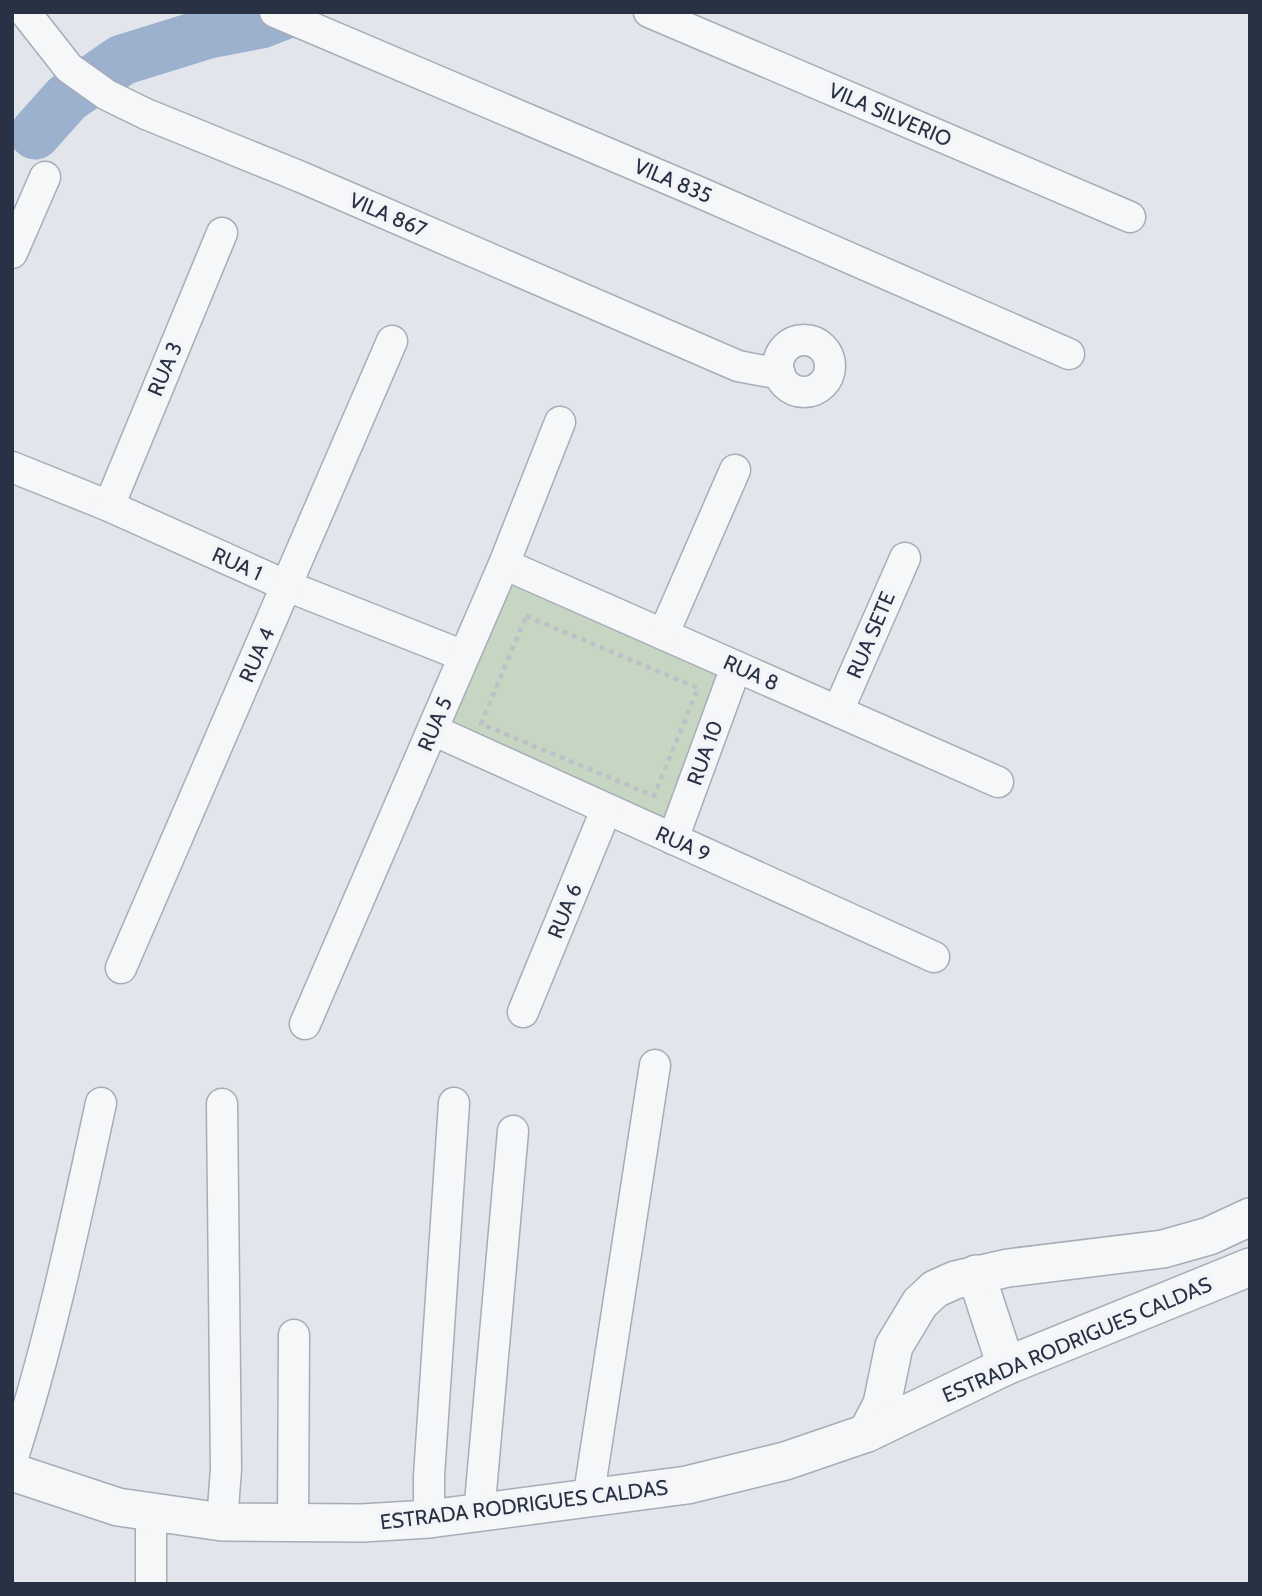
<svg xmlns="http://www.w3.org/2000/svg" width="1262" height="1596" font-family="Cabin,sans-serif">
<rect width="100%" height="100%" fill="#e2e5eb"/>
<!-- green -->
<polygon fill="#c7d6c3" points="508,576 719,674 666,819 449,720"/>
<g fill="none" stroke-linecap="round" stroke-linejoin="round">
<!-- river -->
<polyline stroke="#9bb1cd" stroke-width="51" points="35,134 67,98 122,60 209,33 261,23 289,12"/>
<defs>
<g id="minor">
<polyline points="25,12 69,68 107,95 146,114 301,177 738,366 780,374"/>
<polyline points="275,12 701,193 1069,354"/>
<polyline points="649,12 1130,217"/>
<polyline points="12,253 45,177"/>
<circle cx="804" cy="366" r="26"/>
<polyline points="12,467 109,506 287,586 464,656"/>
<polyline points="109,506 222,233"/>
<polyline points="504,564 998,782"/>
<polyline points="664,633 735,470"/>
<polyline points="838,711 905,558"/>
<polyline points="433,730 934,957"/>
<polyline points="673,839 736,667"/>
<polyline points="121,968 392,341"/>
<polyline points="523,1012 606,810"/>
<polyline points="305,1024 504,564 560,422"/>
<polyline points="222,1104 226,1469 222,1522"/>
<path d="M12 1460C50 1343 75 1223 101 1103"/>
<polyline points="588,1500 655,1065"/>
<polyline points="151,1513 151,1584"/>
<polyline points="479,1514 513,1131"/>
<polyline points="429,1519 429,1476 454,1103"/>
<polyline points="293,1522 294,1335"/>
</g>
<g id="tertiary">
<polyline points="976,1274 1006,1366"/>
<polyline points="867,1433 882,1404 894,1346 920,1303 935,1289 955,1280 1008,1268 1163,1249 1209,1236 1250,1217"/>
<polyline points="12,1472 118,1507 222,1522 362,1523 429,1519 687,1485 785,1461 867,1433 1006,1366 1250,1267"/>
</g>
</defs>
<!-- minor casing -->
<use href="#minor" stroke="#a7acb6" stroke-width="33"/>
<!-- tertiary casing -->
<use href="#tertiary" stroke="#a7acb6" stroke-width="40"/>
<!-- path -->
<polygon stroke="#bcc0c7" stroke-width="4.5" stroke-dasharray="5 5" stroke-linecap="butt" points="526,616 698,688 654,796 481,724"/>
<!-- minor -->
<use href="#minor" stroke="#f5f7f9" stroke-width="30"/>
<!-- tertiary -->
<use href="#tertiary" stroke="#f5f7f9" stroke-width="37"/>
</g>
<g text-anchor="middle" stroke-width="7" stroke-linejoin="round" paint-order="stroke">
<!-- street labels -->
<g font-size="21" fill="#293245" stroke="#f2f4f8">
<text transform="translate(890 115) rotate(23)" y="7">VILA SILVERIO</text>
<text transform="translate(673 181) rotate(23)" y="7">VILA 835</text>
<text transform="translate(388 215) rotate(23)" y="7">VILA 867</text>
<text transform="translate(165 369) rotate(-67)" y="7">RUA 3</text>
<text transform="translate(237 564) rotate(24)" y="7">RUA 1</text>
<text transform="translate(871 635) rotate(-67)" y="7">RUA SETE</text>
<text transform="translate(257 655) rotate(-66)" y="7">RUA 4</text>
<text transform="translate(751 673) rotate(24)" y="7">RUA 8</text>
<text transform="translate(435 724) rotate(-67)" y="7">RUA 5</text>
<text transform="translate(705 753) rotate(-70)" y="7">RUA 10</text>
<text transform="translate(683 844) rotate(24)" y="7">RUA 9</text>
<text transform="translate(565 911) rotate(-68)" y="7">RUA 6</text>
<text transform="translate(1077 1340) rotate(-23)" y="7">ESTRADA RODRIGUES CALDAS</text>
<text transform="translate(524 1505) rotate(-7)" y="7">ESTRADA RODRIGUES CALDAS</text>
</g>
</g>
<!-- border -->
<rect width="1262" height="1596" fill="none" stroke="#293245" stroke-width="28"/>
</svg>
